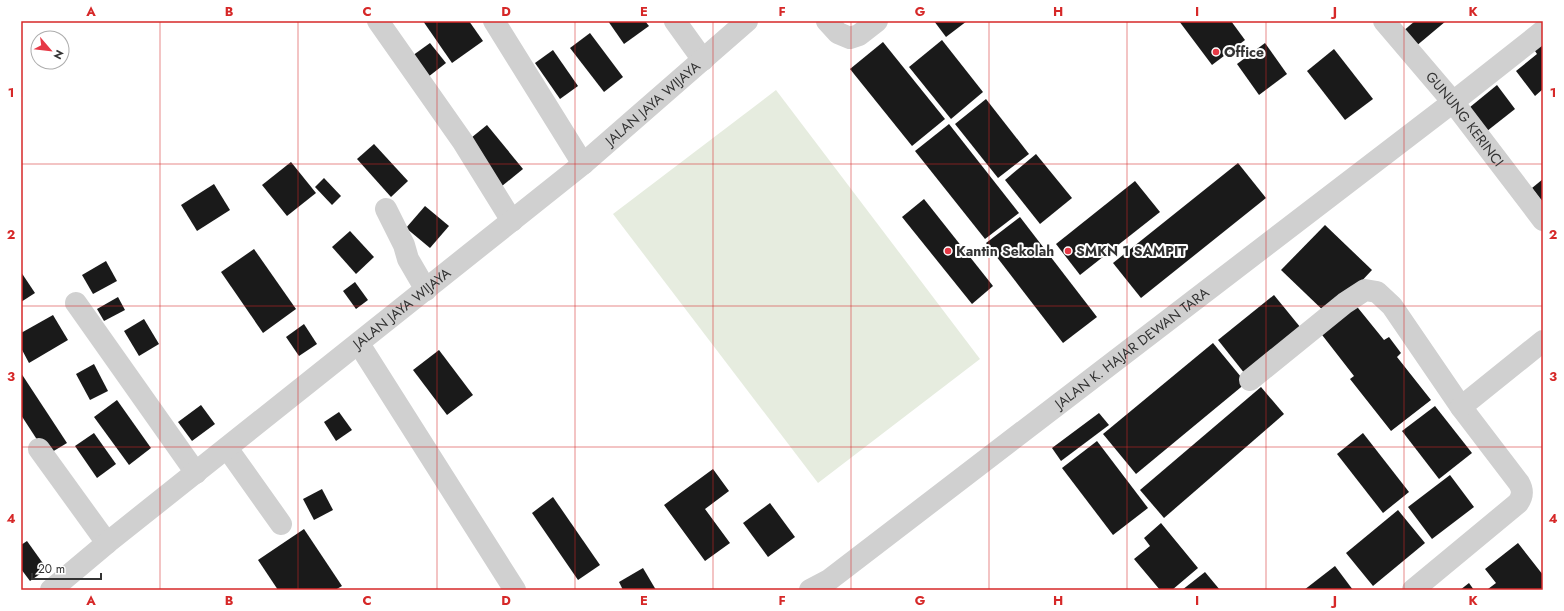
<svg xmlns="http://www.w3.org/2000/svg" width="1564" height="611" font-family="Jost,sans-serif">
<rect width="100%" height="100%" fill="#fff"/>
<!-- green -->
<polygon fill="#e6ecdf" points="776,90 980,359 818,483 613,214"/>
<!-- building -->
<g fill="#1a1a1a">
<polygon points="423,21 469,21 483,41 452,63"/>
<polygon points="608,21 645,21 649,26 624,44"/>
<polygon points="934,21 967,21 946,37"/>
<polygon points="1179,21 1231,21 1245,40 1212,65"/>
<polygon points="1415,21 1446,21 1415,47 1402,32"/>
<polygon points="590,33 623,77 604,92 570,48"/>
<polygon points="1543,37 1543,89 1535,96 1516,71 1537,54 1531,45"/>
<polygon points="942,40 983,92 951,119 909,67"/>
<polygon points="883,42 945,119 912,146 850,69"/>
<polygon points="430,43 446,63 428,77 412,56"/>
<polygon points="1265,43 1287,74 1259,95 1237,64"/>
<polygon points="1334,49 1373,99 1345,120 1307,71"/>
<polygon points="553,50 578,86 560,99 535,63"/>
<polygon points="1497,85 1515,109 1482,135 1464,112"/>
<polygon points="986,99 1029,154 998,178 955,124"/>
<polygon points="949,124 1019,213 985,239 915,151"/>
<polygon points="487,125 523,169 502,186 466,142"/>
<polygon points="374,144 408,181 391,197 357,159"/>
<polygon points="1036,154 1072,198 1040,224 1005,180"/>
<polygon points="291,162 316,193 287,216 262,185"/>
<polygon points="1238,163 1266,198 1141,298 1113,263"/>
<polygon points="324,178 341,196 332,205 315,187"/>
<polygon points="1543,179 1543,203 1532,188"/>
<polygon points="1135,181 1160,212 1080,275 1056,244"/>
<polygon points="214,184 230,210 197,231 181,205"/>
<polygon points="924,199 993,286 972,304 902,217"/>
<polygon points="425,206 449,226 430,248 406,228"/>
<polygon points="1020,217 1097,317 1063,343 986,243"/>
<polygon points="1325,225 1372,270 1329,316 1281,270"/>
<polygon points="350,231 374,257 356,274 332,247"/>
<polygon points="254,249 296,309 263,333 221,272"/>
<polygon points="106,261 117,281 93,294 82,275"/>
<polygon points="21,272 35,293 21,302"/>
<polygon points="355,282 368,300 356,309 343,291"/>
<polygon points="1274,295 1305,333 1249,379 1218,340"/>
<polygon points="118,297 125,310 104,321 97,309"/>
<polygon points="1354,303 1384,340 1389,337 1401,353 1397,357 1431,400 1391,431 1350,379 1354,376 1319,331"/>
<polygon points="53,315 68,340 29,363 21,348 21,333"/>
<polygon points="144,319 159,344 139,356 124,331"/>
<polygon points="304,324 317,344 299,356 286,337"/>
<polygon points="1213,343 1246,383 1136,474 1103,434"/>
<polygon points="439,350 473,395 447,415 413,370"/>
<polygon points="94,364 108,391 90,400 76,374"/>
<polygon points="21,373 67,443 47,455 21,415"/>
<polygon points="1261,387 1284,414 1164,518 1140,490"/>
<polygon points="117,400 151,448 129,465 94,417"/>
<polygon points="201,405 215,424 192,441 178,422"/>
<polygon points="1435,406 1472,453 1439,479 1402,431"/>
<polygon points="339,412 352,430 336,441 324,422"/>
<polygon points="1099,413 1109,425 1061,461 1052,448"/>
<polygon points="94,433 116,464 97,478 75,446"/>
<polygon points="1363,433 1409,492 1383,513 1337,454"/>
<polygon points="1097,441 1148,508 1113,535 1062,468"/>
<polygon points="713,469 729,491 705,509 730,543 705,561 664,505"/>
<polygon points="1450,475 1474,507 1432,539 1408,507"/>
<polygon points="322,489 333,510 314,520 303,499"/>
<polygon points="553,497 600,565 578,580 532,513"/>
<polygon points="770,503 795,537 768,557 743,523"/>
<polygon points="1398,510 1425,543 1373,586 1346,553"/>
<polygon points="1161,523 1198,568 1172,590 1160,590 1134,559 1150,546 1144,538"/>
<polygon points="304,529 342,586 335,590 278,590 258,560"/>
<polygon points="27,541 47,569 30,581 21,569 21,545"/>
<polygon points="1518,543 1543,575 1543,590 1489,590 1488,589 1496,583 1485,569"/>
<polygon points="1335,566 1353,590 1304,590"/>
<polygon points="643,568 656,590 623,590 619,582"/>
<polygon points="1205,572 1220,590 1182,590"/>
<polygon points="1469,583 1474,590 1460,590"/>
</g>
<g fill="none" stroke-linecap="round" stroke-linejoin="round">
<!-- minor -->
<g stroke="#d0d0d0" stroke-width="22">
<polyline points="378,21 463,142 512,221"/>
<polyline points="494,21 583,164"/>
<polyline points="675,21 703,60"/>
<polyline points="827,21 838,33 850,38 859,35 877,21"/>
<path id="s1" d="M1384 21 1453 102 1543 220"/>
<polyline points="386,209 404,245 408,259 426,290"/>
<polyline points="76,303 196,473"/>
<polyline points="359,344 515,590"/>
<path d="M1250 380 1345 303 1365 290 1377 292 1392 306 1461 407 1519 483C1523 490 1523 496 1518 503L1413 590"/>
<polyline points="1461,407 1543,341"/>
<polyline points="227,448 281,524"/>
<polyline points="39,449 107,543"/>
<path id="s2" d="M51 590 107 543 583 164 747 21"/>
<path id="s3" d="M810 590 829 580 1453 102 1543 31"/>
</g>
</g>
<!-- grid -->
<path fill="none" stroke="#d62828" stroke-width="1" stroke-opacity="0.55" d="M160 21V590M298 21V590M437 21V590M575 21V590M713 21V590M851 21V590M989 21V590M1127 21V590M1266 21V590M1404 21V590M21 164H1543M21 306H1543M21 447H1543"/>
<!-- markers -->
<g fill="#e63946" stroke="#fff" stroke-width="1.5">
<circle cx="1216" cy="52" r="4"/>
<circle cx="948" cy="251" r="4"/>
<circle cx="1068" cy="251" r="4"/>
</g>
<g text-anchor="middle" stroke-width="4" stroke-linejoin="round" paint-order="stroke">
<!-- poi labels -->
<g font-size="14" font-weight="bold" fill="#333" stroke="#fff" text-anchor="start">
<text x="1224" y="57">Office</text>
<text x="956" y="256">Kantin Sekolah</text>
<text x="1076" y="256">SMKN 1 SAMPIT</text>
</g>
<!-- street labels -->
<g font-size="14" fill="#333" stroke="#fff">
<text dy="5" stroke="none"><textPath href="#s2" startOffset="774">JALAN JAYA WIJAYA</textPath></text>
<text dy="5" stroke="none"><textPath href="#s1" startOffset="127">GUNUNG KERINCI</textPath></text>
<text dy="5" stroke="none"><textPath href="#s2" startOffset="450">JALAN JAYA WIJAYA</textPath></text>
<text dy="5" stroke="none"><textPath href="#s3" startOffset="403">JALAN K. HAJAR DEWAN TARA</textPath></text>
</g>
</g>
<!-- border -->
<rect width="1564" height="611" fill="none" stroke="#ffffff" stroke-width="44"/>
<!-- north arrow -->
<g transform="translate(50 50) rotate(118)"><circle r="19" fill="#ffffff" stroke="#adadad"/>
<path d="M0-3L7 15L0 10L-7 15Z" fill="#e63946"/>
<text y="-6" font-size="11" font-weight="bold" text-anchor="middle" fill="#333333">N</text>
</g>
<!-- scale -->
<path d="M32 573v6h69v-6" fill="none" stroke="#333333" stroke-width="2"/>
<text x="38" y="573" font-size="12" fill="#333333" stroke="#ffffff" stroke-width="3" paint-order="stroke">20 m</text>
<rect x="22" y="22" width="1520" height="567" fill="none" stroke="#d62828" stroke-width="1.5"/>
<g font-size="13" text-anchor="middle" font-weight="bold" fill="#d62828">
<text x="91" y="16">A</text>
<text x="229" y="16">B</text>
<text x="367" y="16">C</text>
<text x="506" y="16">D</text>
<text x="644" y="16">E</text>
<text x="782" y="16">F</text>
<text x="920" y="16">G</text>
<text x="1058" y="16">H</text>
<text x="1197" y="16">I</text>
<text x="1335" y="16">J</text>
<text x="1473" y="16">K</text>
<text x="11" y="97">1</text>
<text x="1553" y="97">1</text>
<text x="11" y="239">2</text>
<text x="1553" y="239">2</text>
<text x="11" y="381">3</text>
<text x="1553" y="381">3</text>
<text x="11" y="523">4</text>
<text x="1553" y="523">4</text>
<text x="91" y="605">A</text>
<text x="229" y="605">B</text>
<text x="367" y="605">C</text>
<text x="506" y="605">D</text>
<text x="644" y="605">E</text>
<text x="782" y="605">F</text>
<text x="920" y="605">G</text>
<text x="1058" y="605">H</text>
<text x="1197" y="605">I</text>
<text x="1335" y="605">J</text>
<text x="1473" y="605">K</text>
</g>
</svg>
